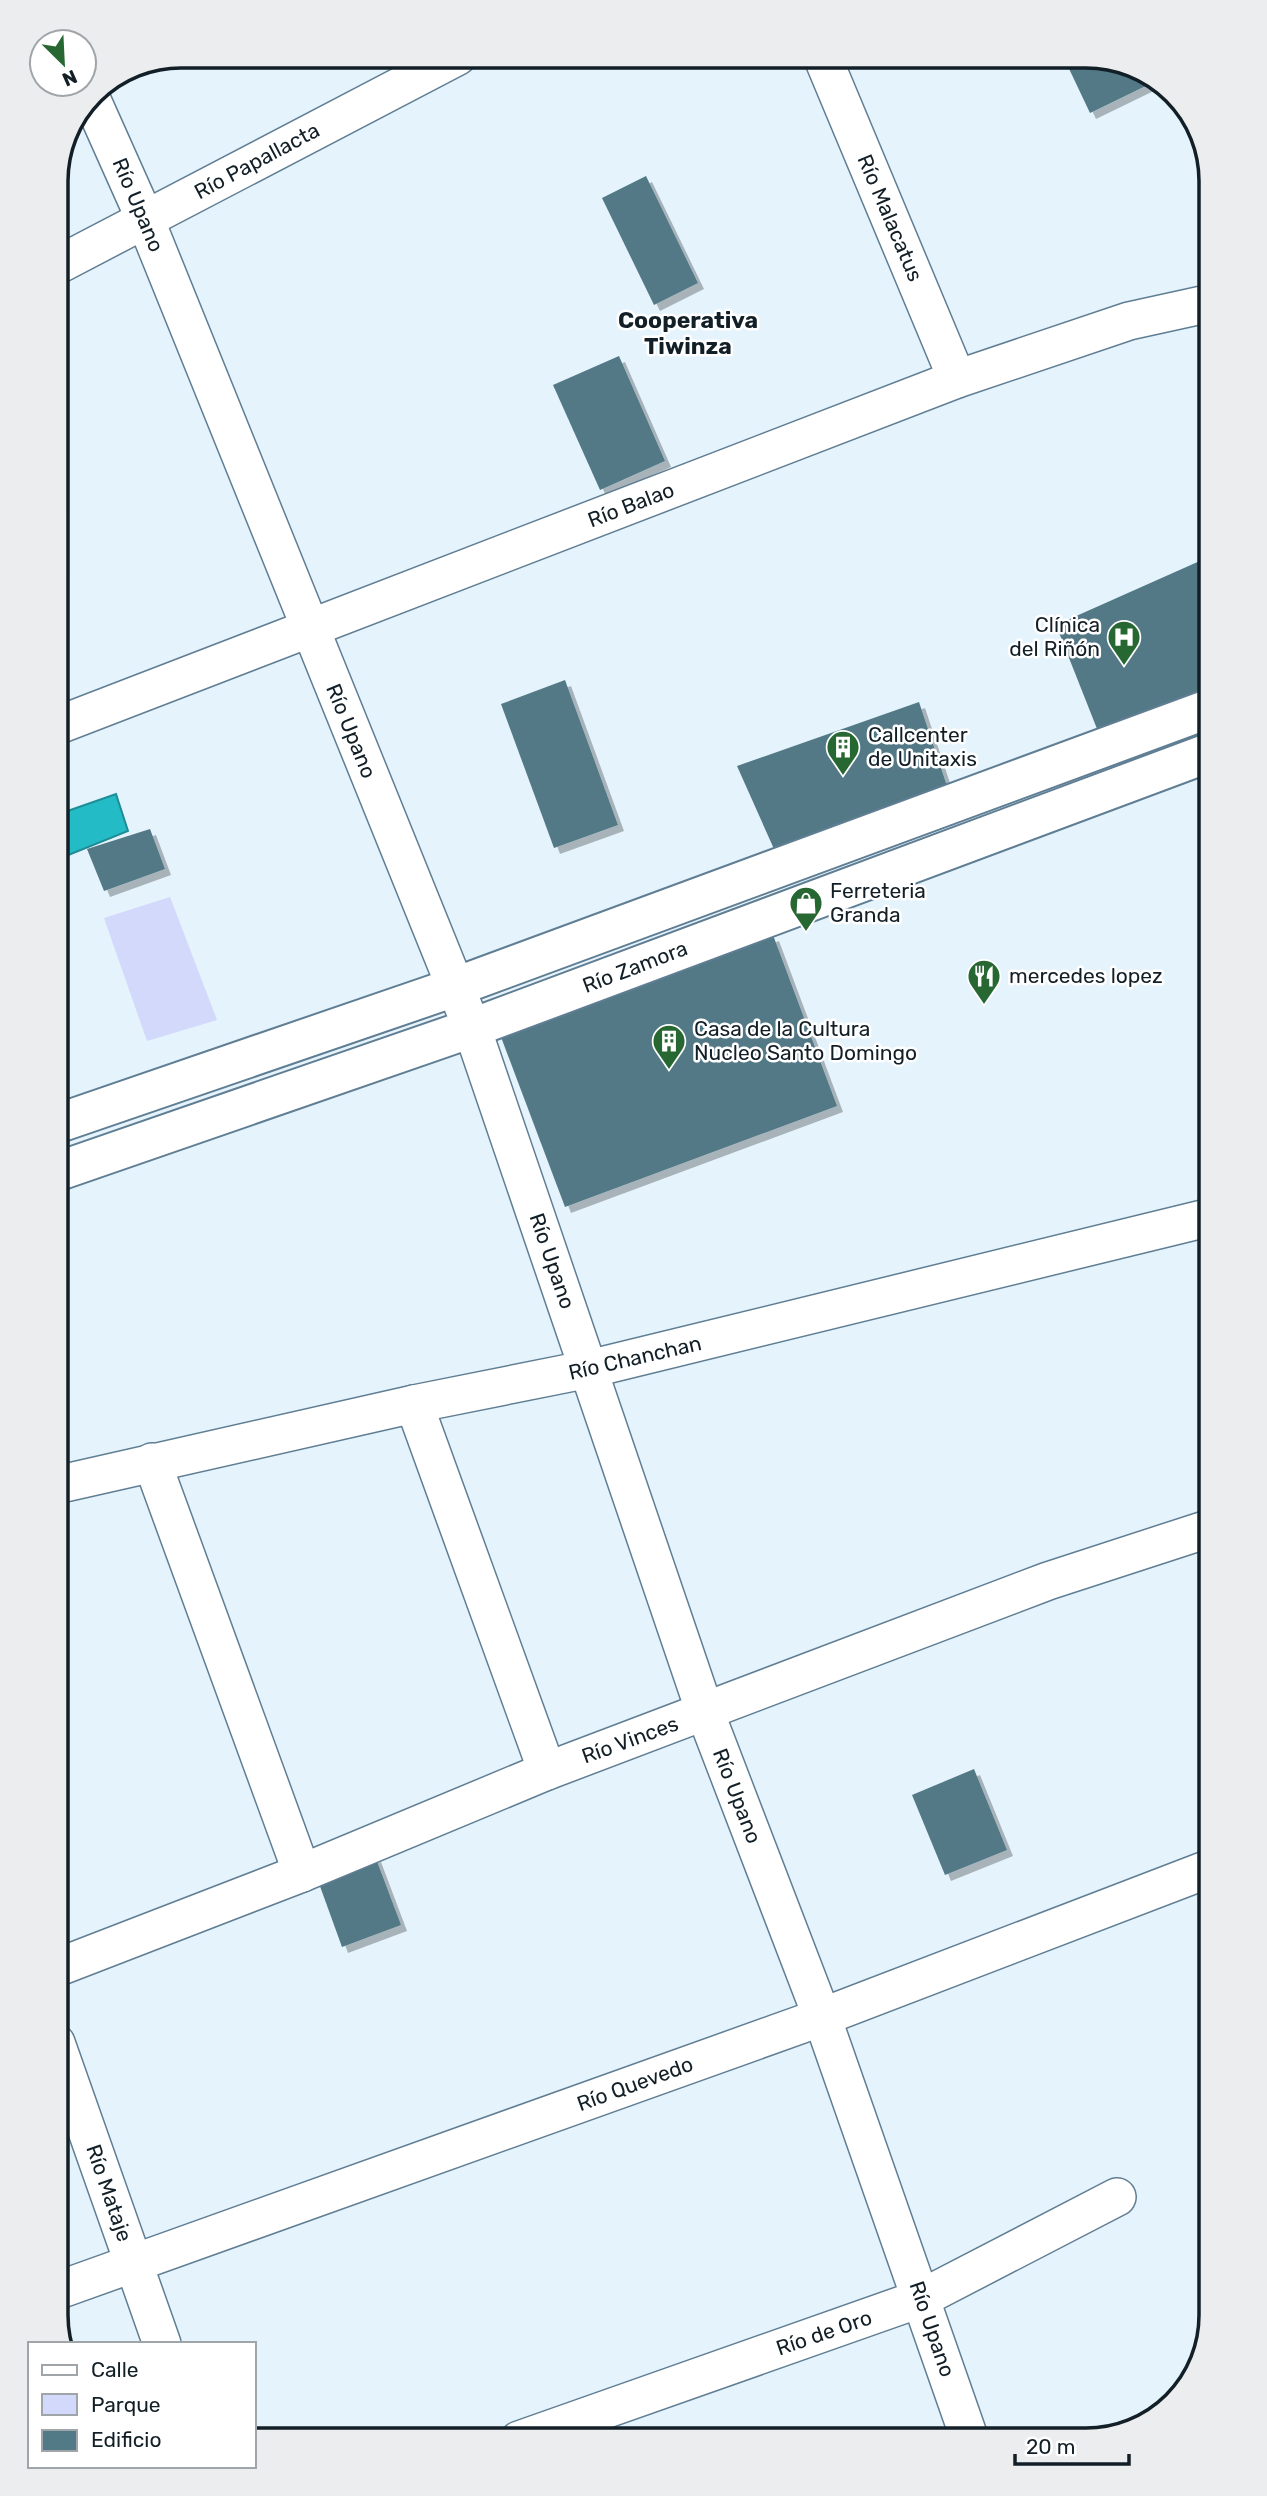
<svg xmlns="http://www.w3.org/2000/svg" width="1267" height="2496" font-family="Rubik,sans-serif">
<defs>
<filter id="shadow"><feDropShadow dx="6" dy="6" stdDeviation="0" flood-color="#0004"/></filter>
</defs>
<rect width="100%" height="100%" fill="#e5f3fc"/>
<!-- green -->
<polygon fill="#d2d9fb" points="170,897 217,1020 147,1041 104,918"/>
<!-- water -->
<polygon fill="#23bbc5" stroke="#1e8c96" stroke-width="2" points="116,794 128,831 56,860 56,815"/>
<!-- building -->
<g fill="#527986" filter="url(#shadow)">
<polygon points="1063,56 1094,56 1158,80 1090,113"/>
<polygon points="646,176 698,283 654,305 602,198"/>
<polygon points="619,356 665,461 600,490 553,385"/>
<polygon points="1211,556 1211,701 1103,744 1056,625"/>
<polygon points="565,680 618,825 554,848 501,704"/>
<polygon points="919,702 948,789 774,849 737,766"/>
<polygon points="150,829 165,869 104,891 87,849"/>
<polygon points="773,935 837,1106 565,1207 501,1037"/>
<polygon points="974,1769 1007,1850 945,1875 912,1795"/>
<polygon points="375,1856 401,1925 342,1947 317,1878"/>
</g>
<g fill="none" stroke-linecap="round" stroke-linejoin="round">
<defs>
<g id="minor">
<polyline points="822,56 957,379"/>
<polyline points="91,98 145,219 472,1028 705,1712 822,2017 970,2440"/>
<polyline points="56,266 458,56"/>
<polyline points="56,726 957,379 1129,321 1211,303"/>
<polyline points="414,1404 547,1771"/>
<polyline points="152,1462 302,1873"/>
<polyline points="56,1485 414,1404 589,1369 1211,1217"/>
<polyline points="56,1968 302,1873 547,1771 1048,1581 1211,1528"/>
<polyline points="56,2043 162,2344"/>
<polyline points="56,2291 822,2017 1211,1868"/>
<polyline points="519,2440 922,2298 1117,2197"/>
</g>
<g id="tertiary">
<polyline points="56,1124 455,987 1211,708"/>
<polyline points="56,1172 472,1028 1211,752"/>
</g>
</defs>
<!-- minor casing -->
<use href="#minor" stroke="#607e93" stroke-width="40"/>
<!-- tertiary casing -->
<use href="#tertiary" stroke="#607e93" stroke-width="42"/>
<!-- minor -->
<use href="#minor" stroke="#fff" stroke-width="37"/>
<!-- tertiary -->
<use href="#tertiary" stroke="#fff" stroke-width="38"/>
</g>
<!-- icons -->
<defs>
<symbol id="hospital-pin" viewBox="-11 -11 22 30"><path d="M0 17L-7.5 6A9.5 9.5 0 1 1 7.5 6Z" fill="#276832" stroke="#fff"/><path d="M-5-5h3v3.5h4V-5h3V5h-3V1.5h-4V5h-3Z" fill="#fff"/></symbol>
<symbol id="building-pin" viewBox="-11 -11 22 30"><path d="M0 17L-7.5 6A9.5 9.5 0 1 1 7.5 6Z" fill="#276832" stroke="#fff"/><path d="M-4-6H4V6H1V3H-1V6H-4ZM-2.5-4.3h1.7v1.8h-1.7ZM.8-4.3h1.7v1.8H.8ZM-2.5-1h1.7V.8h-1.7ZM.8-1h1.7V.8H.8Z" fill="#fff"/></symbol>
<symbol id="shop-pin" viewBox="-11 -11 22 30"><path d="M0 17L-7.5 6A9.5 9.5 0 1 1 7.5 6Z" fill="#276832" stroke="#fff"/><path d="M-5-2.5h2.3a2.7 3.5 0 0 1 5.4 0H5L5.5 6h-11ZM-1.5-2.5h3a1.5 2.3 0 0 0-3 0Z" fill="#fff"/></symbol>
<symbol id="restaurant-pin" viewBox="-11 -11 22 30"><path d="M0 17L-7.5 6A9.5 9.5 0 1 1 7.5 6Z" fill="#276832" stroke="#fff"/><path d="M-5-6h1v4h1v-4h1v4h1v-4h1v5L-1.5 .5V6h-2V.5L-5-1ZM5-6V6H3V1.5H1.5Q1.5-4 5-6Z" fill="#fff"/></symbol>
</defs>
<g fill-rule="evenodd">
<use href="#hospital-pin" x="1105" y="618" width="38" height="52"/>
<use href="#building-pin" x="824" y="728" width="38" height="52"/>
<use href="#shop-pin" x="787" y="884" width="38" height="52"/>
<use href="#restaurant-pin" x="965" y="957" width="38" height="52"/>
<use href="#building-pin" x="650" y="1022" width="38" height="52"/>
</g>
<g text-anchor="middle" stroke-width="5" stroke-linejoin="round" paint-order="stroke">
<!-- street labels -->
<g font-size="21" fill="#121f27" stroke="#fff">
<text transform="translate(257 161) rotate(-28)" y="7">Río Papallacta</text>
<text transform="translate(138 205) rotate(67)" y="7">Río Upano</text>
<text transform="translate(890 218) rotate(67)" y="7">Río Malacatus</text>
<text transform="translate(631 505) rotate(-21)" y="7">Río Balao</text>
<text transform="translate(351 731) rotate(68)" y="7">Río Upano</text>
<text transform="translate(635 967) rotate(-21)" y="7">Río Zamora</text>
<text transform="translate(552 1261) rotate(71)" y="7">Río Upano</text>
<text transform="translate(635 1358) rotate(-13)" y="7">Río Chanchan</text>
<text transform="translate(630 1740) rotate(-20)" y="7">Río Vinces</text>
<text transform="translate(737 1796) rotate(69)" y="7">Río Upano</text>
<text transform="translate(635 2084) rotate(-20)" y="7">Río Quevedo</text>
<text transform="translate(109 2193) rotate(71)" y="7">Río Mataje</text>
<text transform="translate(932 2329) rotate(71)" y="7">Río Upano</text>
<text transform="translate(824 2333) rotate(-19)" y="7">Río de Oro</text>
</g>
<!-- poi labels -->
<g font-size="21" fill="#121f27" stroke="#fff" text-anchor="start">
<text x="1100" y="632" text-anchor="end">Clínica<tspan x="1100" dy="24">del Riñón</tspan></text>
<text x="868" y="742">Callcenter<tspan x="868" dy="24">de Unitaxis</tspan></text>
<text x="830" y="898">Ferreteria<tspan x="830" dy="24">Granda</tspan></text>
<text x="1009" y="983">mercedes lopez</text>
<text x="694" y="1036">Casa de la Cultura<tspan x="694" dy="24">Nucleo Santo Domingo</tspan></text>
</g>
<!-- neighbourhood labels -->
<g font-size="23" font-weight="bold" fill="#121f27" stroke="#fff">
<text x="688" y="328">Cooperativa<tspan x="688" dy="26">Tiwinza</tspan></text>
</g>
</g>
<!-- crop -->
<path d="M0 0H1267V2496H0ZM181 68H1086A113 113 0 0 1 1199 181V2315A113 113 0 0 1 1086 2428H181A113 113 0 0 1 68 2315V181A113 113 0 0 1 181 68Z" fill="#ecedee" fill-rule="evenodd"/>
<path fill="none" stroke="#121f27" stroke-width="3.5" d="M181 68H1086A113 113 0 0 1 1199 181V2315A113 113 0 0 1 1086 2428H181A113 113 0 0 1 68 2315V181A113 113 0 0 1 181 68Z"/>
<!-- legend -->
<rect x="28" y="2342" width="228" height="126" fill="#ffffff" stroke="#a0a5a9" stroke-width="2"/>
<rect x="42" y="2365" width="35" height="10" fill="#ffffff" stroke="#a0a5a9" stroke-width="2"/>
<text x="91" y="2377" font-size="21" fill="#121f27">Calle</text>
<rect x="42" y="2394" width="35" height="21" fill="#d2d9fb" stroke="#a0a5a9" stroke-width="2"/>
<text x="91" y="2412" font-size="21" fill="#121f27">Parque</text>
<rect x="42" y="2430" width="35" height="21" fill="#527986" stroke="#a0a5a9" stroke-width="2"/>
<text x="91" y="2447" font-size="21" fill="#121f27">Edificio</text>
<!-- north arrow -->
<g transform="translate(63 63) rotate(156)"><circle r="33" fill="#ffffff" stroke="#a0a5a9" stroke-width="2"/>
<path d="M0-5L12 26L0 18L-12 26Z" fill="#276832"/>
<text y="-10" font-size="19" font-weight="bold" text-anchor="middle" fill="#121f27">N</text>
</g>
<!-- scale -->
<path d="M1015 2454v10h114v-10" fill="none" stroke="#121f27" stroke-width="3.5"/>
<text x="1026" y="2454" font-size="21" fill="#121f27" stroke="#ffffff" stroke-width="5" paint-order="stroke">20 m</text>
</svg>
